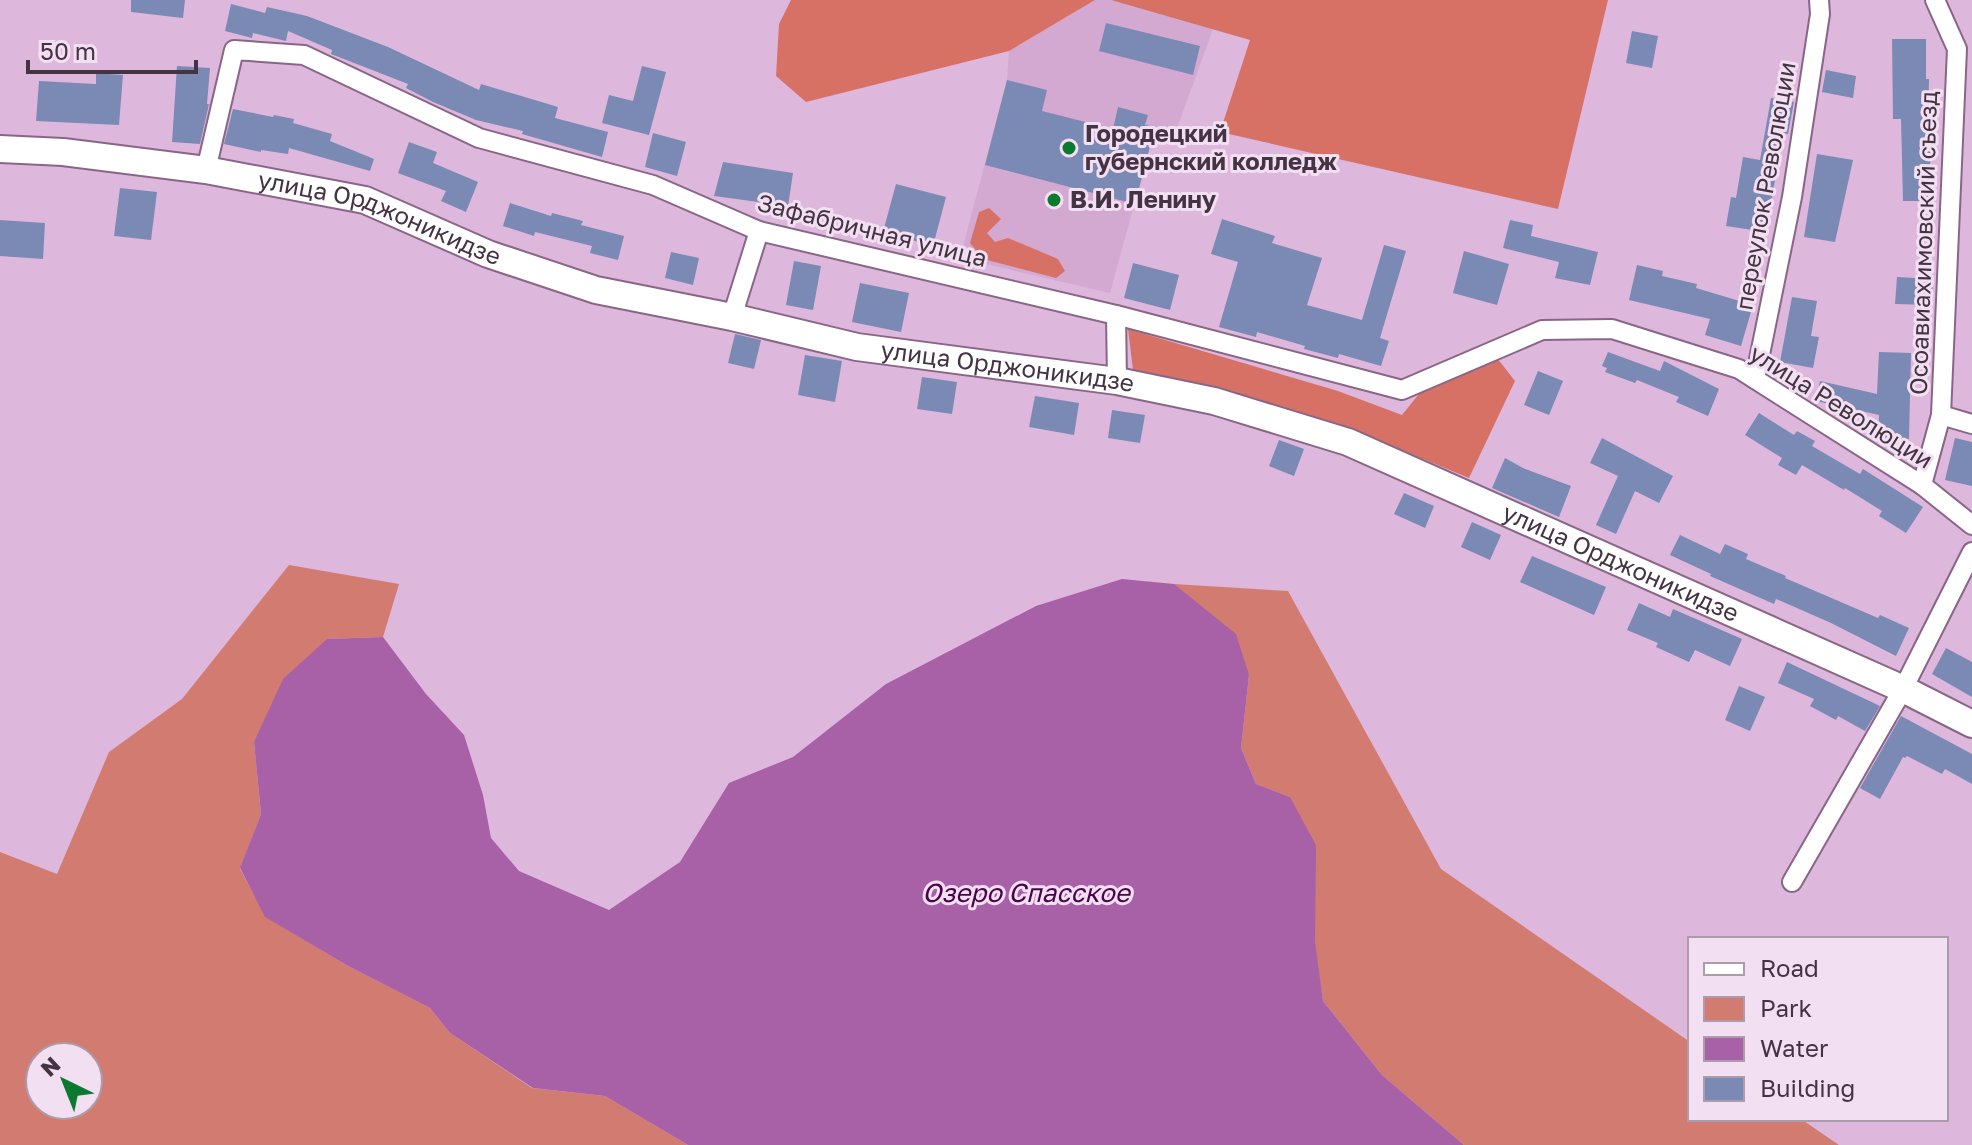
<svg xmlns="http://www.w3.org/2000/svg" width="1972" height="1145" font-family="'Golos Text',sans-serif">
<rect width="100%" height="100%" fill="#deb7dc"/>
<!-- built -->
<polygon fill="#d3a8d1" points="1095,0 1111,0 1213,29 1176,131 1155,128 1110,293 960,258 1007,80 1009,51"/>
<!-- green -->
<g fill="#d27c71" fill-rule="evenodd">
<path d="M289 565 399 584 383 637 327 639 254 742 261 814 240 869 266 917 350 967 430 1008 450 1033 532 1088 605 1096 688 1145H0V852L57 874 109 752 182 699ZM40 1057H88V1105H40Z"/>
<polygon points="1174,584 1288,591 1441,869 1690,1042 1690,1119 1801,1119 1839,1145 1464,1145 1382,1075 1323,1001 1290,797 1256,784 1241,748 1249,675"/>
</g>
<!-- forest -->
<g fill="#d77165">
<polygon points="791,0 1095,0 1009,51 806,102 776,76 779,24"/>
<polygon points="1111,0 1608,0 1558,209 1220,132 1250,40"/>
<polygon points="989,208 1001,219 987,233 995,242 1008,238 1058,259 1065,271 1056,278 983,259 970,243 979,212"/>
<polygon points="1128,329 1338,391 1402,415 1419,394 1497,358 1515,381 1469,478 1365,435 1133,370"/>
</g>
<!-- water -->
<polygon fill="#a860a6" points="1122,579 1174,584 1236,634 1249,675 1241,748 1256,784 1290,797 1316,845 1315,942 1323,1001 1382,1075 1464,1145 688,1145 605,1096 533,1088 450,1033 430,1008 350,967 265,917 240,868 261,814 254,742 283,679 327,639 383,637 426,694 464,735 483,795 491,838 519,871 609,910 680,862 729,783 793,757 886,684 1036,606"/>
<!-- building -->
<g fill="#7a8ab4">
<polygon points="131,0 185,0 183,18 131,12"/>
<polygon points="231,4 265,13 267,7 307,16 388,47 479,90 481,84 558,107 555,118 608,132 602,157 522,134 523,131 476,120 433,102 406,88 408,84 331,54 332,50 288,31 286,41 253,33 252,38 225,31"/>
<polygon points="1106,23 1200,46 1193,75 1099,51"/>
<polygon points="1632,31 1658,36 1652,68 1626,63"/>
<polygon points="1892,39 1926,39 1926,79 1929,79 1928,132 1932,132 1928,201 1903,201 1901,119 1893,119"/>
<polygon points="177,66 210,68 207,104 209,104 200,144 172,142"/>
<polygon points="642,66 666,72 649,135 602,123 609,95 633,101"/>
<polygon points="1826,70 1856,76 1853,98 1822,92"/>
<polygon points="96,73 123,75 119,125 36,121 39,81 96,84"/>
<polygon points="1007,80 1047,90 1042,111 1113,129 1118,107 1148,115 1145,125 1155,127 1135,204 985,165"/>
<polygon points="1771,98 1794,102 1788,134 1783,133 1766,232 1726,226 1731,197 1736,198 1743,157 1760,160"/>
<polygon points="233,109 273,117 274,115 294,119 293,123 332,134 330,141 374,159 370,171 289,148 288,154 261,150 261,152 224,144"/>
<polygon points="653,133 686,142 677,176 645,167"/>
<polygon points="409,142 437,152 433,163 478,182 466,212 441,201 446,191 398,173"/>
<polygon points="1817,154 1853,160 1835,242 1804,237"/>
<polygon points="723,162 793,173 788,206 714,196"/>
<polygon points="896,184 946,197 933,246 883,232"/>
<polygon points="120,188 157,192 151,240 114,236"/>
<polygon points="510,203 551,216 552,213 583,221 581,225 624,236 618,260 590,253 592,246 535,232 534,236 503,226"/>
<polygon points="1222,219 1275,236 1272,243 1322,258 1307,305 1362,320 1384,245 1406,251 1380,338 1389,341 1381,366 1339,354 1338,358 1304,349 1305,346 1257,332 1256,337 1219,327 1238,262 1211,254"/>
<polygon points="0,220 45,223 43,259 0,256"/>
<polygon points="1510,220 1533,225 1531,236 1598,252 1590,285 1555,278 1559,262 1503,248"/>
<polygon points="1464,251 1509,264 1497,305 1453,293"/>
<polygon points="671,252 699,258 693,285 665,278"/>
<polygon points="794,261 821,266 813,310 786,305"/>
<polygon points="1133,263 1179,275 1170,310 1124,298"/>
<polygon points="1637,265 1663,271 1662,276 1697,284 1696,288 1753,305 1741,346 1705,335 1710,319 1629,300"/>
<polygon points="1897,277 1933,279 1931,305 1895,304"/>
<polygon points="860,283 909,293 901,332 852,322"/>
<polygon points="1792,297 1817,301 1811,336 1819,337 1813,368 1780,362"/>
<polygon points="735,334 761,340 754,369 728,363"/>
<polygon points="1608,352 1660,371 1664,361 1719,389 1708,416 1676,402 1679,397 1637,380 1635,383 1605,372 1607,368 1602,366"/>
<polygon points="1879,352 1911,353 1909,439 1878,437 1879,415 1816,401 1820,381 1877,394"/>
<polygon points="805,355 842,361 835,402 798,395"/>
<polygon points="1538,371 1563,381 1549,415 1524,405"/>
<polygon points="922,377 957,382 952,414 917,409"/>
<polygon points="1035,396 1079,403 1074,435 1029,427"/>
<polygon points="1112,410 1145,415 1140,443 1108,438"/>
<polygon points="1759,413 1794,435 1797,431 1815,441 1812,446 1860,474 1863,469 1923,507 1906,533 1879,516 1882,511 1845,488 1844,490 1802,465 1796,475 1778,465 1782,458 1745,435"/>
<polygon points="1602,438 1673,476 1659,503 1635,491 1616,534 1596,525 1618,476 1590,463"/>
<polygon points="1955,438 1972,442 1972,486 1945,480"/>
<polygon points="1279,440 1304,449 1294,476 1269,466"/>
<polygon points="1505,458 1523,468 1571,486 1559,517 1492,488"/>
<polygon points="1404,493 1434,506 1425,528 1394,514"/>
<polygon points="1472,522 1501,535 1490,560 1461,547"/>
<polygon points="1680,535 1720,554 1725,544 1748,554 1746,559 1786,576 1785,578 1878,618 1880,615 1909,628 1896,656 1831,623 1776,599 1774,604 1710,576 1711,574 1670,555"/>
<polygon points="1532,556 1606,587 1594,615 1520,582"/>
<polygon points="1639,603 1670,617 1673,609 1742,639 1730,666 1695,650 1689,662 1656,647 1658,643 1627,630"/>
<polygon points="1946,648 1972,662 1972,697 1932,674"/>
<polygon points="1787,662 1880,706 1865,731 1838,716 1836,720 1810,706 1814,699 1778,683"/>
<polygon points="1739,686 1765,697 1750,731 1725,720"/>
<polygon points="1901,716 1972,754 1972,784 1945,769 1942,774 1907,756 1905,758 1903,757 1880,799 1860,788"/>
</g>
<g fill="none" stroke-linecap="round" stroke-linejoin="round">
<defs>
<g id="street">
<polyline points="206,170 234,50 304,55 479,138 653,185 759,231 1116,315 1402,390 1542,330 1612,329 1739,369 1922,485 1972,525"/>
<polyline points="1116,315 1117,381"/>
<polyline points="732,317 759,231"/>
<polyline points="1755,379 1792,197 1820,14 1819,0"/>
<polyline points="1941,415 1972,424"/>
<polyline points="1922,485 1941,415 1957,49 1935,0"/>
<polyline points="1792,882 1903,689 1972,552"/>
</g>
<g id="secondary">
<path id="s1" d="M0 149 63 152 206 170 365 200 488 254 596 290 732 317 857 347 1117 381 1214 401 1348 442 1903 689 1972 724"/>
</g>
</defs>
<!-- street casing -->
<use href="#street" stroke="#896687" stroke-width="22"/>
<!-- secondary casing -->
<use href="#secondary" stroke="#896687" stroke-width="30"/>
<!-- street -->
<use href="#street" stroke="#fff" stroke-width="18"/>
<!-- secondary -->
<use href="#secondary" stroke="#fff" stroke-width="26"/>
</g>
<!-- markers -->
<g fill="#0a7a2f" stroke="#f3dff2" stroke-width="3">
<circle cx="1069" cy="148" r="8"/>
<circle cx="1054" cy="200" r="8"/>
</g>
<g text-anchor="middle" stroke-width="6" stroke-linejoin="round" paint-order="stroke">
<!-- poi labels -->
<g font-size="24" font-weight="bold" fill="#443443" stroke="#f3dff2" text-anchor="start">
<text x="1085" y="142">Городецкий<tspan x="1085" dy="28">губернский колледж</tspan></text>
<text x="1070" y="208">В.И. Ленину</text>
</g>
<!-- street labels -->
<g font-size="24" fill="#443443" stroke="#f3dff2">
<text transform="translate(1766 186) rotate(-80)" y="8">переулок Революции</text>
<text dy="8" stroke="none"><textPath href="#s1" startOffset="388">улица Орджоникидзе</textPath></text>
<text transform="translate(872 231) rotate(14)" y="8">Зафабричная улица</text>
<text transform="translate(1924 243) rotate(-88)" y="8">Осоавиахимовский съезд</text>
<text dy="8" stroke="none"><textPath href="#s1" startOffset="1036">улица Орджоникидзе</textPath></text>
<text transform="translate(1841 407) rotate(32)" y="8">улица Революции</text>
<text dy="8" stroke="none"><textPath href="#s1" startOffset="1684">улица Орджоникидзе</textPath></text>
</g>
<!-- water labels -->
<g font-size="26" font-style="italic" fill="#4a034a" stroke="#f3dff2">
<text x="1026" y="902">Озеро Спасское</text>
</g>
</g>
<!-- legend -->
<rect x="1688" y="937" width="260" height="184" fill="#f3dff2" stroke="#ad9bac" stroke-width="2"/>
<rect x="1704" y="963" width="40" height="12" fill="#ffffff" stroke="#ad9bac" stroke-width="2"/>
<text x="1760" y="977" font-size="24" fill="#443443">Road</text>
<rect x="1704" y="997" width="40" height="24" fill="#d27c71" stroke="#ad9bac" stroke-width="2"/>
<text x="1760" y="1017" font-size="24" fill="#443443">Park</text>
<rect x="1704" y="1037" width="40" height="24" fill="#a860a6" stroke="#ad9bac" stroke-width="2"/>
<text x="1760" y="1057" font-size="24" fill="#443443">Water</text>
<rect x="1704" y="1077" width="40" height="24" fill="#7a8ab4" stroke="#ad9bac" stroke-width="2"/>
<text x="1760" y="1097" font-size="24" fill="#443443">Building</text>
<!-- north arrow -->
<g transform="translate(64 1081) rotate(317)"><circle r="38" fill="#f3dff2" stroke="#ad9bac" stroke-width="2"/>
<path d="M0-6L14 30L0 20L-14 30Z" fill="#0a7a2f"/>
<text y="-12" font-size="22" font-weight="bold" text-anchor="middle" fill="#443443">N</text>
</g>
<!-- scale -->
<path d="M28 60v12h168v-12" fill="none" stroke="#443443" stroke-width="4"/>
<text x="40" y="60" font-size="24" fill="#443443" stroke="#f3dff2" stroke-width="6" paint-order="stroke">50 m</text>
</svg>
